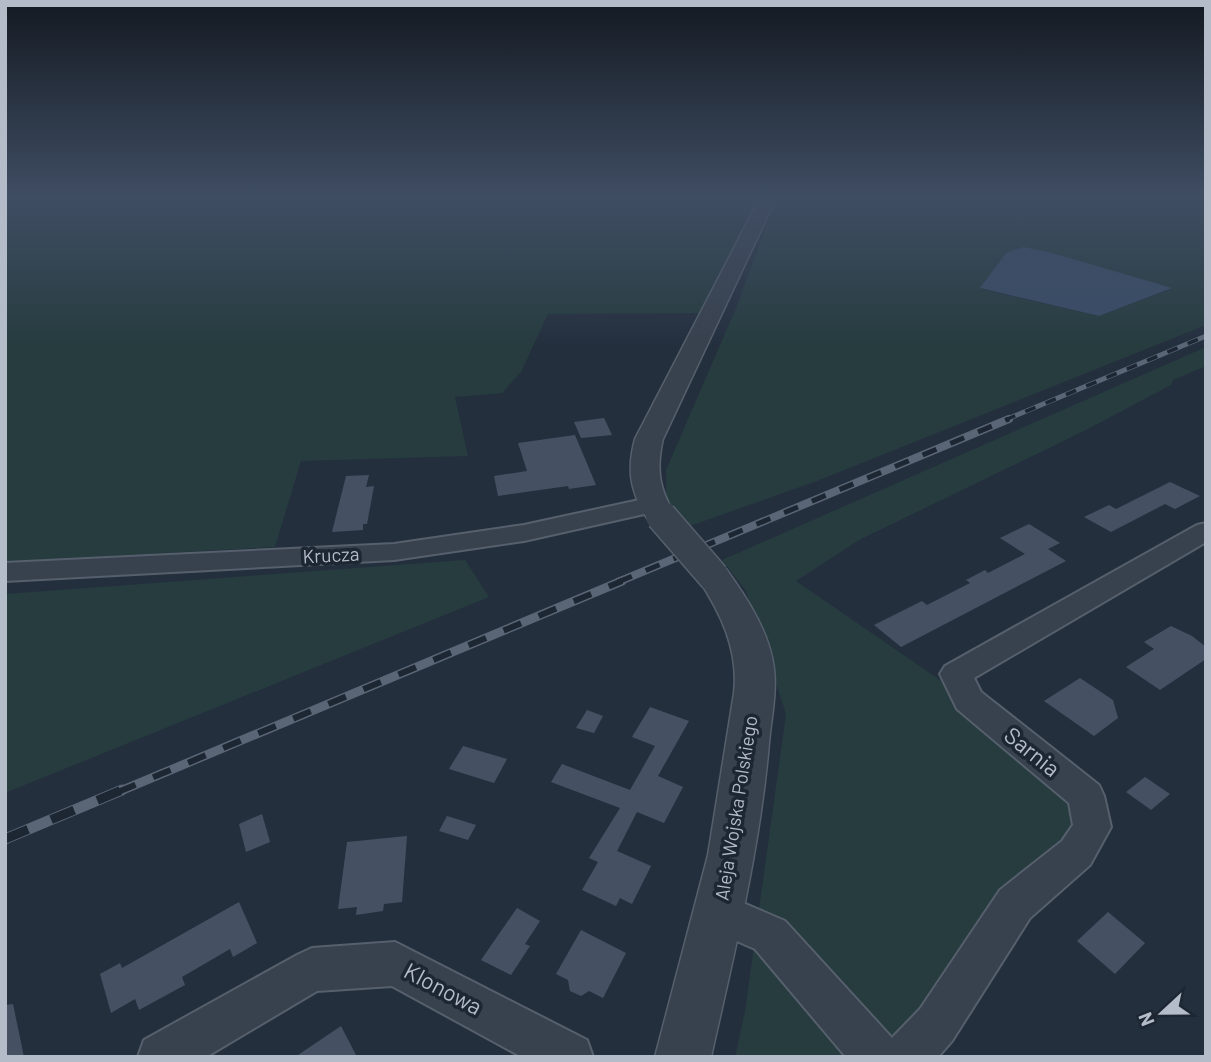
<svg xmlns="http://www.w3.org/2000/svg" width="1211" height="1062" font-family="Barlow,sans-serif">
<rect width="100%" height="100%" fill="#242f3e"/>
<!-- green -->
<g fill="#263c3f" fill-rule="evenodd">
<polygon points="5,198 760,198 709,313 548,314 521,372 502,393 455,397 468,456 301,461 275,547 5,562"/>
<path d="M777 198H1206V325L817 481 690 526 666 500V470L736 308ZM1049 252 1171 289 1099 316 980 289Z"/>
<polygon points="1206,347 1206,366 1173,380 1171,385 1084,431 859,540 796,581 969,700 1086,796 1092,827 906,1057 735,1057 745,1011 786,714 746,591 722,560"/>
<polygon points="465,560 489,597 5,793 5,594"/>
</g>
<!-- water -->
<polygon fill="#394c67" points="1023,247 1049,252 1172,288 1099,316 980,288 1006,253"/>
<!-- building -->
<g fill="#455162">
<polygon points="604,418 612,435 581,438 574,422"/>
<polygon points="575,435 596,485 569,489 568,486 498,496 494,476 527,471 518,443"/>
<polygon points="369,475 366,487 374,486 367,524 363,524 363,530 332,532 346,476"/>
<polygon points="1170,482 1200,496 1175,509 1165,504 1111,532 1084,517 1109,505 1116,509"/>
<polygon points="1029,524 1060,543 1048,549 1066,561 901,647 874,625 922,601 927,605 970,583 966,580 985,570 988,573 1025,554 1000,538"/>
<polygon points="1171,626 1192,636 1206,647 1206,659 1160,690 1126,667 1154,649 1144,642"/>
<polygon points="1080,678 1113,700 1118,718 1094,736 1044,701"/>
<polygon points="650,707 689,721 658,776 683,787 664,823 637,812 617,851 651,866 632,904 620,898 616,906 582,890 598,862 589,858 620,808 551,782 562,764 630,790 655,746 632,737"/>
<polygon points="587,710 603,716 594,733 576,728"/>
<polygon points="463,746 507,759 494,783 449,769"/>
<polygon points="1145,777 1170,794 1151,810 1126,792"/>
<polygon points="262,814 270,842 246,852 239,824"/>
<polygon points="447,816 476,825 468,840 439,831"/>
<polygon points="407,836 402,902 384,904 383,911 356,915 357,907 338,909 347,842"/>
<polygon points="239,902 257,943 233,957 230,949 182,977 185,985 139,1010 135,999 111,1013 100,974 120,963 122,968"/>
<polygon points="517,908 540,921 525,944 530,946 511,975 481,960"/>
<polygon points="1108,912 1145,943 1115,974 1077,941"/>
<polygon points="581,930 626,953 603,998 589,991 581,996 570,991 568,980 556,974"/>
<polygon points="13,1004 24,1057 5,1057 5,1005"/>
<polygon points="341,1026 357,1057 295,1057"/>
</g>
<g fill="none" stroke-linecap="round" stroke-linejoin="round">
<defs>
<g id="minor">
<polygon points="653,497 662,500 666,505 662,510 524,541 394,560 5,581 5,563 394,544 524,525"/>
<polygon points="1206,523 1206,542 974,678 981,692 1099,785 1104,796 1111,827 1090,865 1030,918 952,1041 938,1057 846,1057 755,949 705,927 699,913 705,899 720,893 785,921 892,1038 920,1009 1000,890 1062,841 1073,825 1069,803 957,709 940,674 945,666 1197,525"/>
<polygon points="395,942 587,1040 593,1057 522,1057 392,986 317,991 206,1057 138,1057 144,1040 297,955 312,948"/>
</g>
<g id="tertiary">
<path d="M760 198H776L663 439C656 469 659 490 676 516L672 523 661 525 650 523C631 494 626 472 635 439Z"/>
<path d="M714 566 726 569C747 598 770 633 774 669 777 693 771 719 769 743 760 850 734 953 711 1057H655L708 855 734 693C739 649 720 612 697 577L702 569Z"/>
</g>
</defs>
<!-- minor casing -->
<use href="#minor" stroke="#565f6c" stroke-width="4"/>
<!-- tertiary casing -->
<use href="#tertiary" stroke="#565f6c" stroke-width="3"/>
<!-- minor -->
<use href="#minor" fill="#38414e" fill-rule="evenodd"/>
<!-- tertiary -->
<use href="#tertiary" fill="#38414e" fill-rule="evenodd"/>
<defs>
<polyline id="rail-far3" points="1005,420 1206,336"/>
<polyline id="rail-far2" points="618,582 1009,419"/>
<polyline id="rail-far1" points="118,792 622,581"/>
<polyline id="rail" points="5,839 122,790"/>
</defs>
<!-- rail-far3 casing -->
<use href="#rail-far3" stroke="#5a6575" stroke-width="5"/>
<!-- rail-far2 casing -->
<use href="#rail-far2" stroke="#5a6575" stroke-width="8"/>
<!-- rail-far1 casing -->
<use href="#rail-far1" stroke="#5a6575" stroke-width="9"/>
<!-- rail casing -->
<use href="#rail" stroke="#5a6575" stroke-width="11"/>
<!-- rail-far3 -->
<use href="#rail-far3" stroke="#1d2633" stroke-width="3.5" stroke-dasharray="11" stroke-linecap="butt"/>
<!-- rail-far2 -->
<use href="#rail-far2" stroke="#1d2633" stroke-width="5" stroke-dasharray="15" stroke-linecap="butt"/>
<!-- rail-far1 -->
<use href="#rail-far1" stroke="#1d2633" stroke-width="6" stroke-dasharray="19" stroke-linecap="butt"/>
<!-- rail -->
<use href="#rail" stroke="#1d2633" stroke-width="9" stroke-dasharray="25" stroke-linecap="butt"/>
<defs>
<polyline id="tertiary-bridge" points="661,516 714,577"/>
</defs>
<!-- tertiary-bridge casing -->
<use href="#tertiary-bridge" stroke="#565f6c" stroke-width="33" stroke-linecap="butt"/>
<!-- tertiary-bridge -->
<use href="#tertiary-bridge" stroke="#38414e" stroke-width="30"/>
</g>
<!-- sky -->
<linearGradient id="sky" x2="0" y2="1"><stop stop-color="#141a22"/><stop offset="0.57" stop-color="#3f4d63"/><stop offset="1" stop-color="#3f4d63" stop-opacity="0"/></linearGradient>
<rect width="1211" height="346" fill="url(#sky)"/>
<g text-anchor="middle" stroke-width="7" stroke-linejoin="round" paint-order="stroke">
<!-- street labels -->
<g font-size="19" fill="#b4bcc9" stroke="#1d2633">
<text transform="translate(331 555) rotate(-3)" y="7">Krucza</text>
<text transform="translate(736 808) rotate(-81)" y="7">Aleja Wojska Polskiego</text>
</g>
<!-- near-street labels -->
<g font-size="23" fill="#b4bcc9" stroke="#1d2633">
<text transform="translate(1032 752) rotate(39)" y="8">Sarnia</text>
<text transform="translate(443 989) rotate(28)" y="8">Klonowa</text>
</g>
</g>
<!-- border -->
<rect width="1211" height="1062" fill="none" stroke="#b4bcc9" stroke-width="14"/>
<!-- north arrow -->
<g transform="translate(1162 1013) rotate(248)" stroke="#1d2633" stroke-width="5" paint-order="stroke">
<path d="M0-5L12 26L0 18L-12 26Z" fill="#b4bcc9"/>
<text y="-10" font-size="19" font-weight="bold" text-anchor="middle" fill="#b4bcc9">N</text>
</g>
</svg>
